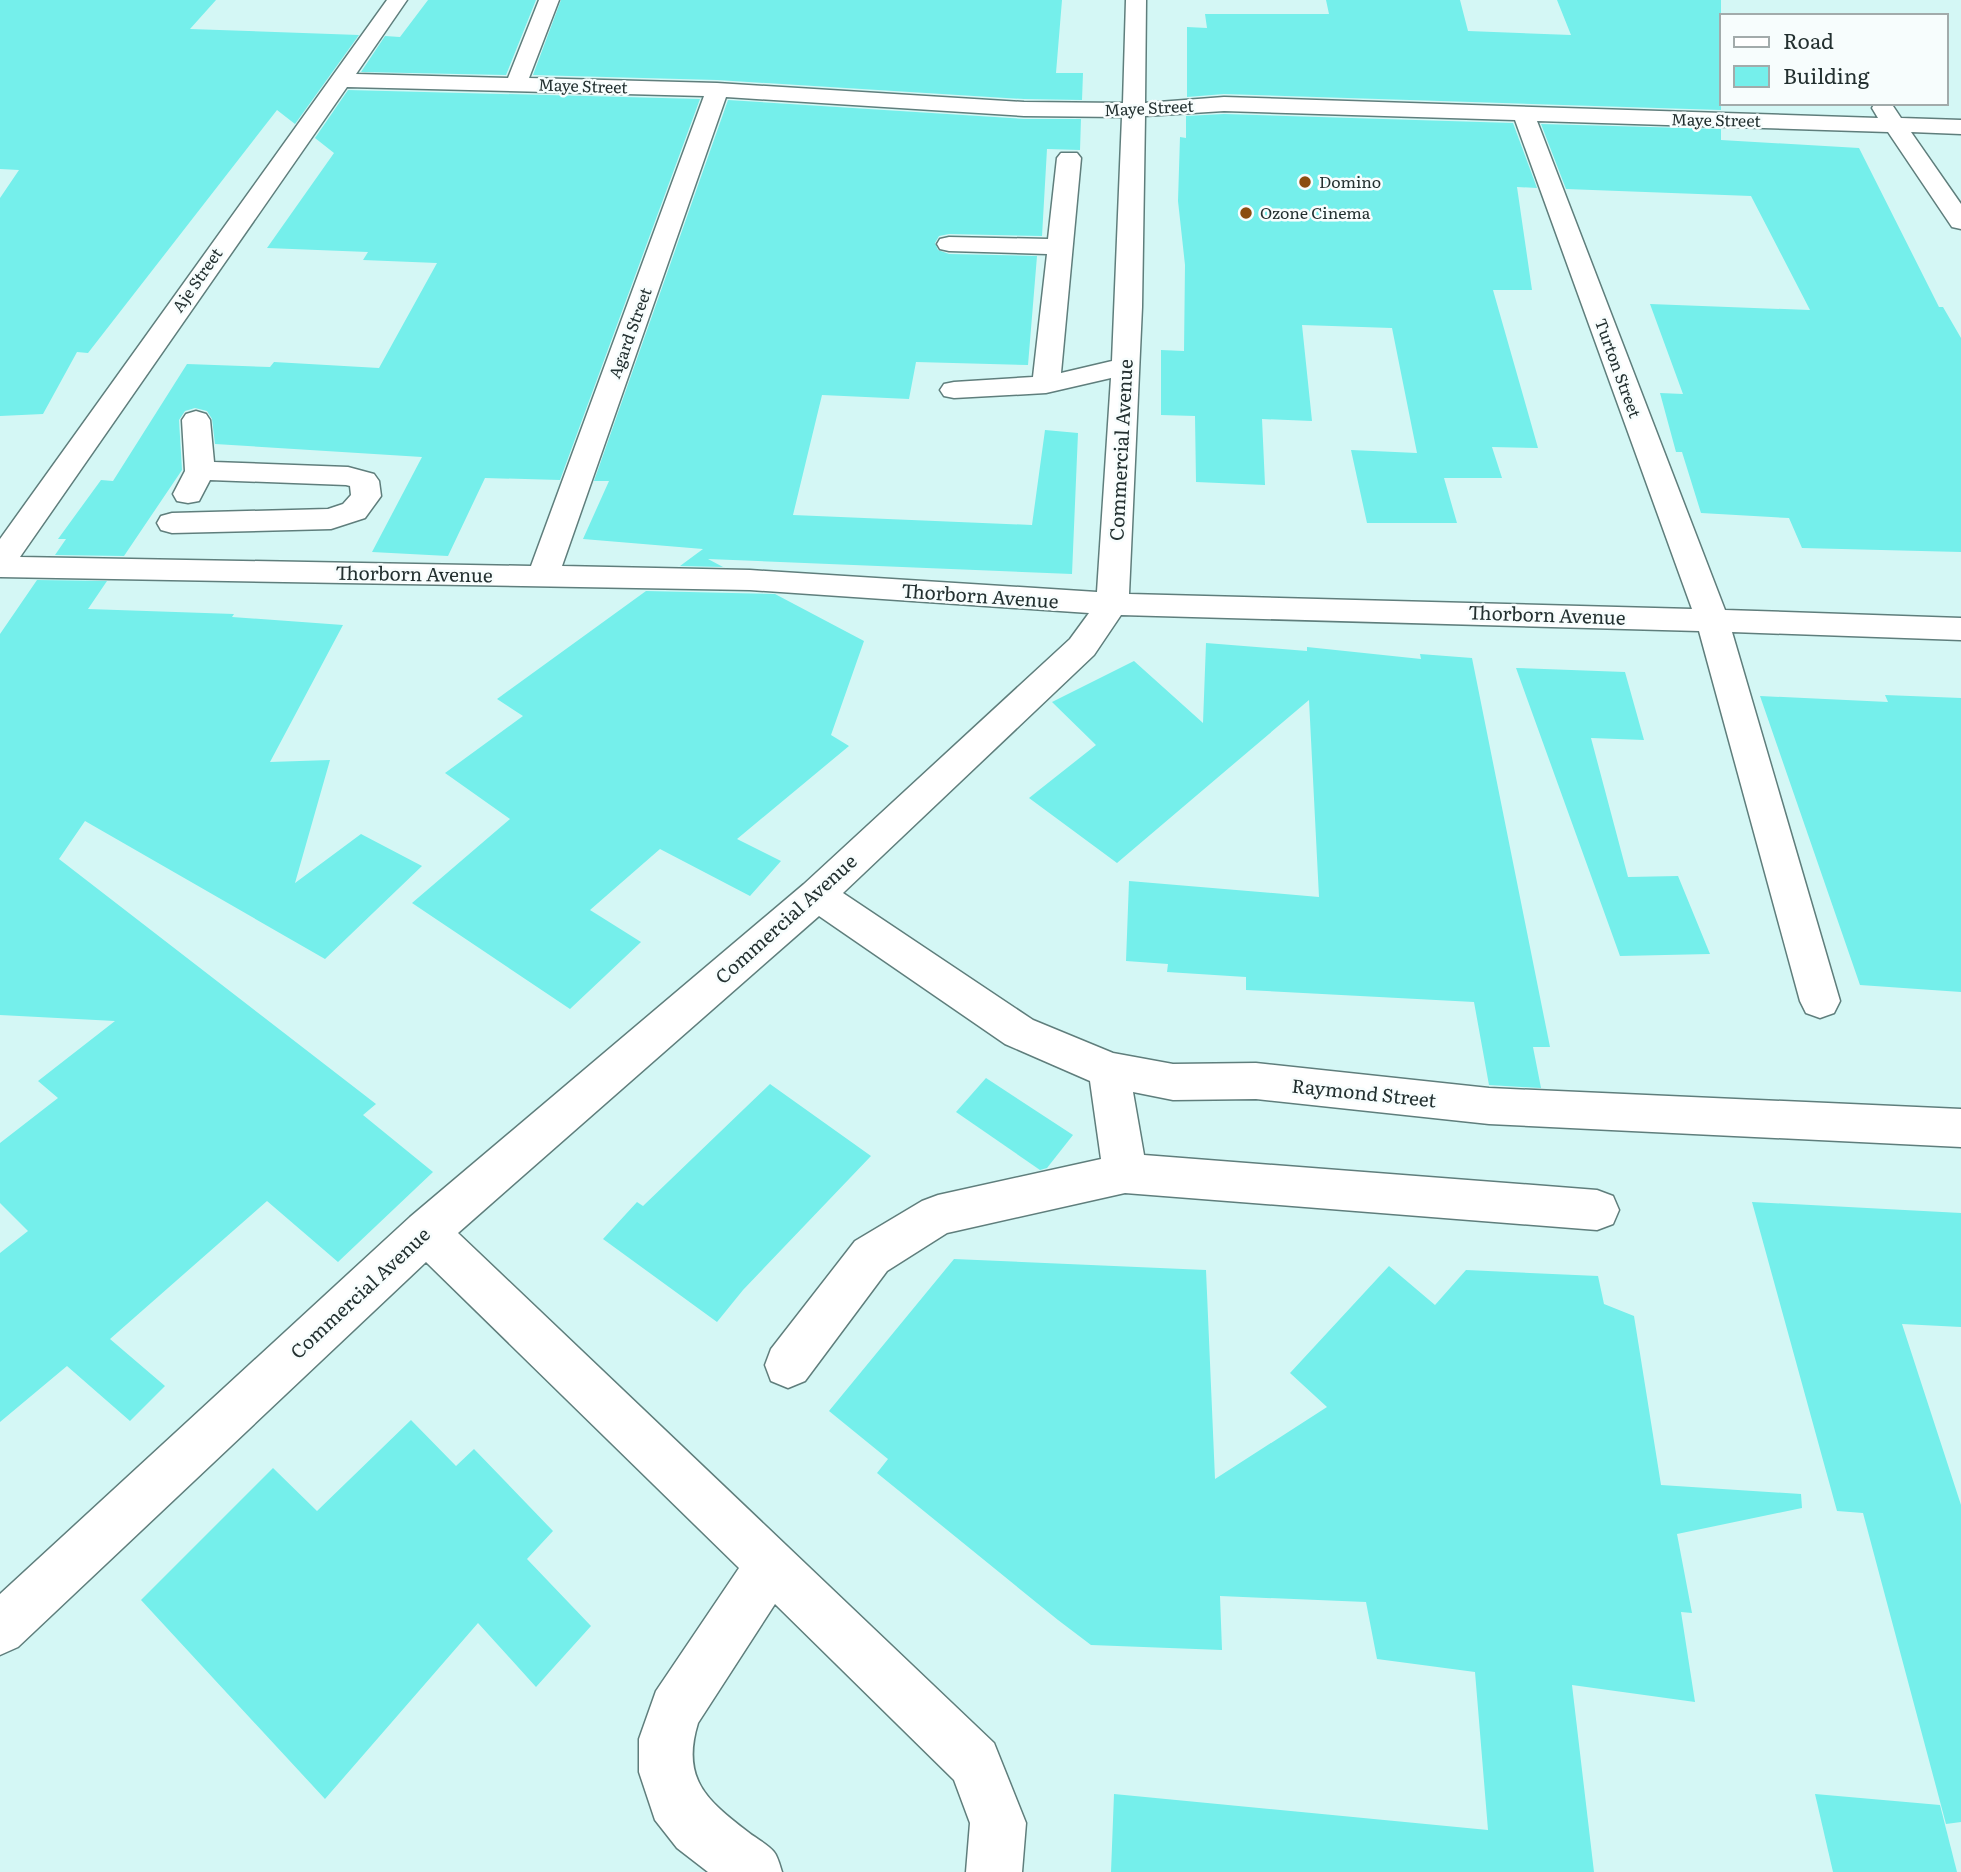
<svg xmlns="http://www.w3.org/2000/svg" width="1961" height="1872" font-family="Literata,serif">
<rect width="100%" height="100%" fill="#d4f7f5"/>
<!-- building -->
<g fill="#75efeb">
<polygon points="0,0 216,0 190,29 359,35 295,124 277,110 88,353 77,352 43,414 0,416 0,198 19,170 0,169"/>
<polygon points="428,0 536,0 506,75 361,72 385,36 400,37"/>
<polygon points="561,0 1062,0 1056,73 1083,73 1082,100 1024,99 717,80 533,75"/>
<polygon points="1326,0 1460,0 1468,31 1571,35 1557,0 1721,0 1721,110 1224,94 1187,97 1187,27 1207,28 1205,14 1329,14"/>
<polygon points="348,90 700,99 560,480 485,478 448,556 372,552 422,457 215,444 212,419 207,411 195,408 185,411 179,420 182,470 124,556 55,555 66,539 58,539 101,480 113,481 187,364 270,367 274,362 379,368 437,263 363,260 368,252 267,248 334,153 315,138"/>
<polygon points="728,100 1024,119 1081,119 1080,150 1047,149 1042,236 949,234 939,236 935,243 938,250 949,254 1037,256 1028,365 916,362 909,399 822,395 793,515 1032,525 1045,430 1078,433 1072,574 708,559 723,567 680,566 703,549 583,539 609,481 594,481"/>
<polygon points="1224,114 1513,123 1537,188 1517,187 1532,290 1493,290 1538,448 1492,447 1502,478 1444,478 1457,523 1367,523 1351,450 1417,453 1392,328 1302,325 1312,421 1262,419 1265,485 1196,482 1195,416 1161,415 1161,350 1184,351 1185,265 1178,201 1180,137 1186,138 1186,116"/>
<polygon points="1541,124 1721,129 1721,140 1859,148 1939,307 1943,307 1961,338 1961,552 1802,548 1789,518 1701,513 1682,452 1676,452 1660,393 1683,394 1650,304 1810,310 1751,196 1566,189"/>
<polygon points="37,580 107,581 88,609 234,614 232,617 343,625 270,762 330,760 295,883 361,834 422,866 325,959 85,821 59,859 376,1104 363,1115 433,1172 338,1262 267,1201 110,1339 165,1386 130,1421 67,1366 0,1422 0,1253 28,1231 0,1203 0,1143 58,1098 38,1081 115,1021 0,1015 0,634"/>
<polygon points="646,591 775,594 864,641 831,735 849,746 737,839 781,861 750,896 660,849 590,910 641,942 570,1009 412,903 510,819 445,773 523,716 497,699"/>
<polygon points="1206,643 1307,651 1307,647 1421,659 1420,654 1472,658 1550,1047 1533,1047 1541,1088 1489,1085 1474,1002 1246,990 1246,977 1167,972 1168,964 1126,961 1129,881 1319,897 1309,700 1117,863 1029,798 1096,745 1052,702 1134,661 1203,723"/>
<polygon points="1516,668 1625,672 1644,740 1591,738 1628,877 1678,876 1710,954 1620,956"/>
<polygon points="1885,695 1961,698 1961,992 1860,985 1760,696 1888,702"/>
<polygon points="986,1078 1073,1135 1047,1168 1040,1170 956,1112"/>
<polygon points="770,1084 871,1156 743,1290 717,1322 603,1239 637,1202 643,1206"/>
<polygon points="1752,1202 1961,1213 1961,1327 1902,1324 1961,1505 1961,1822 1946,1824 1863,1513 1837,1511"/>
<polygon points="954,1259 1206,1270 1215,1479 1327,1407 1290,1373 1389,1266 1435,1305 1466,1270 1598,1276 1604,1304 1634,1316 1661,1485 1801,1494 1802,1508 1677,1534 1692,1613 1681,1612 1695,1702 1572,1685 1594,1872 1111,1872 1114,1794 1488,1830 1475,1672 1377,1659 1366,1602 1220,1596 1222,1650 1091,1645 1058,1620 877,1473 888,1459 829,1411"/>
<polygon points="411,1420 456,1466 474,1449 553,1531 527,1559 591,1626 536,1687 478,1623 325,1799 141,1600 273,1468 317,1511"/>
<polygon points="1815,1794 1940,1805 1957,1872 1833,1872"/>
</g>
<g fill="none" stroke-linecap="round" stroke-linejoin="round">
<defs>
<g id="minor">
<path d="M387 0H407L356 74 508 78 539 0H559L529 78 717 83 1024 102 1123 103 1126 0H1146L1145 103 1224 97 1878 118 1872 108 1875 103H1891L1901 118 1961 120V134L1911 132 1961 204V229L1952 227 1888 132 1537 121 1725 610 1961 618V640L1732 632 1840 1001 1834 1013 1820 1018 1806 1013 1800 1001 1699 631 1121 615 1094 655 843 893 1033 1020 1113 1053 1173 1064 1256 1063 1489 1088 1961 1109V1147L1489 1124 1256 1099 1173 1100 1133 1092 1144 1155 1597 1190 1613 1196 1619 1210 1613 1224 1597 1230 1125 1193 947 1233 887 1271 805 1381 788 1388 771 1381 765 1365 771 1349 855 1241 922 1201 938 1195 1101 1159 1090 1081 1005 1044 819 916 458 1233 994 1743 1026 1823 1022 1872H966L970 1823 954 1780 775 1604 698 1723C681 1778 706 1800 748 1832 755 1838 768 1844 774 1852 778 1857 780 1866 782 1872H708L677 1848 655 1820 639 1772V1739L656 1691 739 1568 426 1262 18 1647 0 1655V1594L410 1217 804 884 1070 639 1089 613 750 590 0 577V539ZM347 87 704 96 531 566 20 557ZM726 97 1024 116 1122 117 1112 361 1061 373 1081 158 1077 153H1061L1057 158 1048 239 949 237 940 239 937 244 940 249 949 251 1047 254 1033 377 954 382 944 384 940 390 944 396 954 398 1046 393 1111 378 1097 592 750 570 562 566ZM1224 111 1515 120 1692 609 1129 594 1142 307 1145 116Z"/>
<polygon points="196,411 206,414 210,420 214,462 348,467 374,474 379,481 381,496 365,518 331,529 172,533 161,530 157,523 161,516 172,513 328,509 343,504 351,495 350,486 346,485 210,480 199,501 188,503 177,501 173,494 185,471 182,420 186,414"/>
</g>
</defs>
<!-- minor casing -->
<use href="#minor" stroke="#5f7e7c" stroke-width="3"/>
<!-- minor -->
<use href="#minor" fill="#fff" fill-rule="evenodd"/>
</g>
<!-- markers -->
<g fill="#8b4d10" stroke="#f7fdfd" stroke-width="2.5">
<circle cx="1305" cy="182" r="7"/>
<circle cx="1246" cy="213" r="7"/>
</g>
<g text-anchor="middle" stroke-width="5" stroke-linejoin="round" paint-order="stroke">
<!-- far-street labels -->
<g font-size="16" fill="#233030" stroke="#f7fdfd">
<text transform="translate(583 86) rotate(2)" y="6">Maye Street</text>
<text transform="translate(1149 108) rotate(-3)" y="6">Maye Street</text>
<text transform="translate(1716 120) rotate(1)" y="6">Maye Street</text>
<text transform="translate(197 280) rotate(-55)" y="6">Aje Street</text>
<text transform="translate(630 333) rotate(-70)" y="6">Agard Street</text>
<text transform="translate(1618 368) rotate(70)" y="6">Turton Street</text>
</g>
<!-- far-poi labels -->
<g font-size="16" fill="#233030" stroke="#f7fdfd" text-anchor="start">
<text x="1319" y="188">Domino</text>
<text x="1260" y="219">Ozone Cinema</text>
</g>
<!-- street labels -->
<g font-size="19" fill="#233030" stroke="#f7fdfd">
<text transform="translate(1121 450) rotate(-87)" y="7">Commercial Avenue</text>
<text transform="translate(414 574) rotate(1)" y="7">Thorborn Avenue</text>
<text transform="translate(980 596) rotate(4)" y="7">Thorborn Avenue</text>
<text transform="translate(1547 615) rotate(2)" y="7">Thorborn Avenue</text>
<text transform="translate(786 919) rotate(-42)" y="7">Commercial Avenue</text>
<text transform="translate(1364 1093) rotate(6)" y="7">Raymond Street</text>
<text transform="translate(360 1293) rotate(-43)" y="7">Commercial Avenue</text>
</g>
</g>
<!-- legend -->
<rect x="1720" y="14" width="228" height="91" fill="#f7fdfd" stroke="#a2abab" stroke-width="2"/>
<rect x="1734" y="37" width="35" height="10" fill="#ffffff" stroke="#a2abab" stroke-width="2"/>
<text x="1783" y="49" font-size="21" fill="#233030">Road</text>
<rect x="1734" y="66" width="35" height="21" fill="#75efeb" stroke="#a2abab" stroke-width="2"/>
<text x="1783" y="84" font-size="21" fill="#233030">Building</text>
</svg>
